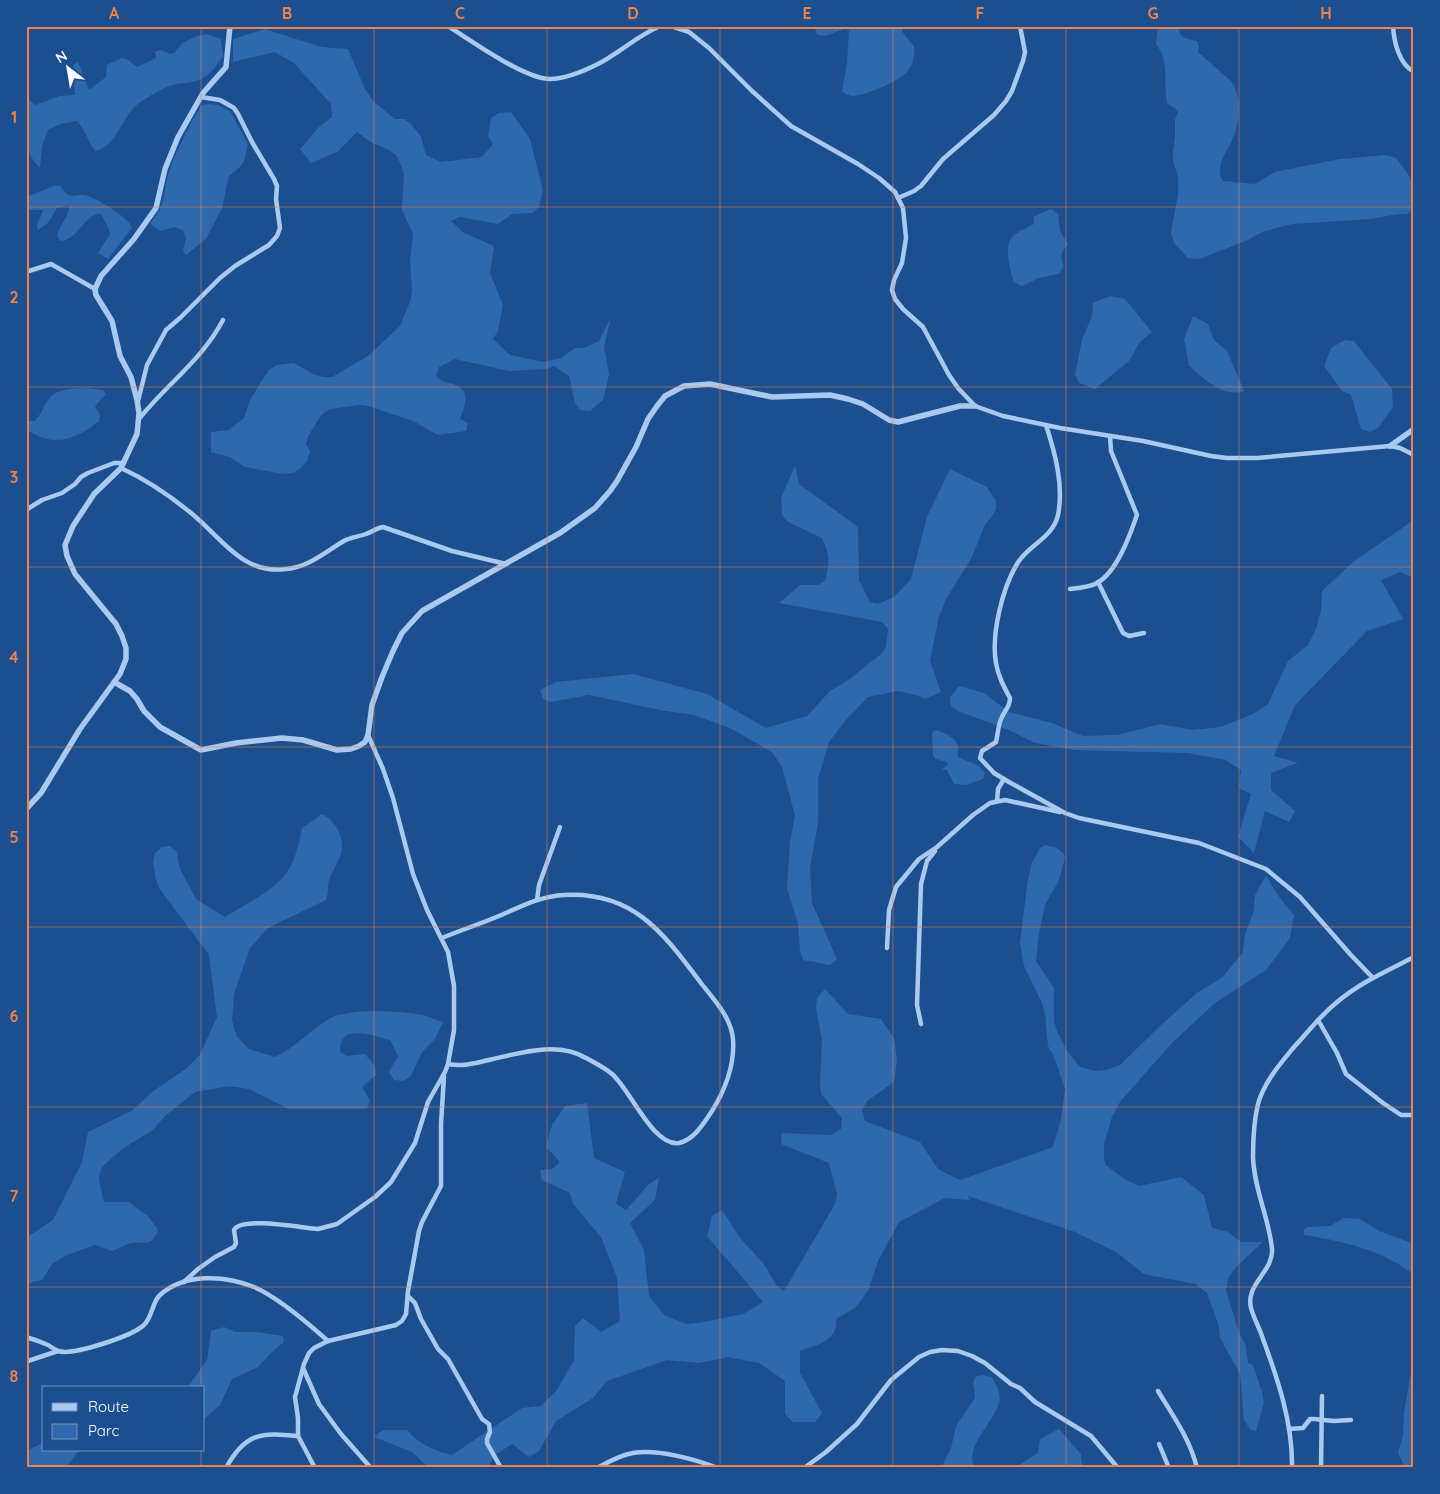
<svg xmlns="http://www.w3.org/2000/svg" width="1440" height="1494" font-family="Quicksand,sans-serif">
<rect width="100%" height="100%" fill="#1b4f8f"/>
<!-- green -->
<g fill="#2e69ad">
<path d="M902 26 903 33 914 46C915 55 913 65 907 72 900 81 864 96 853 96 848 95 845 94 842 91L847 63 849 31 846 28 826 36 817 35 814 26Z"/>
<path d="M1158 26H1179C1178 38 1187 39 1197 41L1199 46 1198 52 1232 82C1242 98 1240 121 1233 138 1227 153 1214 166 1223 181L1255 184 1275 172 1340 159 1386 155 1396 158 1408 174 1414 188V203L1410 211 1407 214H1398L1371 219 1292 224 1262 232 1248 240 1199 259 1188 258 1174 243 1171 232 1178 195V177L1173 160V152L1175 137V119L1178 112 1176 109 1169 105 1167 102C1163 82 1170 62 1156 44Z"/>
<path d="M265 29 321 47 348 49 365 89 374 102 395 119H404L411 124 421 137 426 155 441 162 482 157 493 144 488 136 491 118 499 113 511 112 530 139 543 190 539 207 532 213 512 214 498 224 460 217 451 221 464 233 494 246 490 273 503 305 498 331 493 339 510 355 544 362 561 358 575 348H584L599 341 611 317 604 347 609 374 603 400 590 411 580 410 575 403 569 376 554 366 546 369 509 371 455 359 439 367 436 376C445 385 448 381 458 386 471 393 464 408 460 419L468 423 466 431 438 435 413 421 368 406 359 405 330 409 322 414 308 436 306 444 310 452 307 461 301 468 293 473 283 474 245 467 230 457 211 452V432L229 430 244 418 250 400 264 377 269 370 277 365 294 363 315 375 324 377H332L368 356 400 326 411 299 412 290 410 262 413 234 402 210 404 173 397 156 389 150 372 143 357 132 337 152 311 163 300 149 319 127 332 117 331 104 294 63 275 52 233 62V39Z"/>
<path d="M207 34 221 39 223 56C217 65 210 76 199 80 191 83 181 83 172 85 161 89 147 97 138 104 120 118 119 145 95 151 88 142 85 129 77 121L60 124 48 130 42 146 40 167C21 154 26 118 26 97L35 105 60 96 75 95 73 65 78 62 89 90 106 77 107 65 122 58 128 60 137 67 156 58 155 52 160 50 171 54C177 52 178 47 183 43 190 38 198 35 207 34Z"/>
<polygon points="208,104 218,105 230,111 248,144 244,161 241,166 229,176 222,208 206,239 186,255 183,251 186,238 183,230 174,227 161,231 150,224 160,209 164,197 167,178 174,158 193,119 202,105"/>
<path d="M54 186H60C72 203 73 192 88 196 98 199 131 219 132 228L108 259 98 253 110 234 109 229 101 214C85 212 80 239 60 241L57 236C59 225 70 216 69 205L57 208 48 223 38 230 37 225 43 210H26V197Z"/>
<path d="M1051 209 1058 214 1060 231 1068 244C1061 252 1059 257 1064 266L1059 274 1039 278 1022 286 1014 282C1010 270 1003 246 1013 236 1018 231 1027 228 1034 224L1033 217Z"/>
<polygon points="1110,296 1125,299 1152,332 1139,343 1130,360 1095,389 1079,383 1075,374 1082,340 1092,316 1093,303"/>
<path d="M1193 316 1208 324 1214 340 1227 351 1244 391C1222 398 1205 379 1189 366L1184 339Z"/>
<polygon points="1345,340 1354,341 1392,389 1393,407 1378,428 1370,432 1361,429 1351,395 1342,391 1324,366 1331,348"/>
<path d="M86 388 103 390 106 394 95 406 100 415 99 421C77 439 54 448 29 431H26V421H35C42 413 43 407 48 400 56 388 73 389 86 388Z"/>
<path d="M795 466 799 484 858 527 859 580 870 602 878 604 894 597 911 579 927 517 950 469 987 487 996 501V509L991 518 985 525 971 559 946 599 939 617 930 661 941 692 925 699 916 695 898 691 868 697 846 720 829 742 818 779V823L810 868 812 903 837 959 830 965 803 960 800 951 798 924 787 888 790 842 795 816 782 767 772 752 730 728 694 715 665 711 589 695 551 702 543 699 540 690 556 682 633 674 707 694 766 728 807 716 830 691 847 681 881 654 886 647 888 629 882 622 779 603 800 585H818L825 581C830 560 830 557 822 538L788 522 782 515 781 498Z"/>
<polygon points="1414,520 1414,578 1400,572 1381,580 1403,619 1367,631 1295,705 1274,756 1298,763 1271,773 1271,790 1295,811 1289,822 1265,811 1254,853 1238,837 1251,794 1239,788 1241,770 1225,760 1188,753 1075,750 1035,743 1011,731 958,711 951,706 950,697 959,686 984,693 1009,712 1052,723 1083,736 1118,735 1160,724 1193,730 1220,727 1253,714 1268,704 1288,661 1308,645 1316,629 1321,610 1322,591 1354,561"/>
<path d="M935 730C941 731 955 737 957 744 959 748 957 752 958 757L979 766 985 773 983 779 966 785 954 784 947 770 942 769 948 764 947 762 936 759 933 756 932 733Z"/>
<path d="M322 814C333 819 343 834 342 847 342 858 332 870 329 880 327 887 329 893 326 900L268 928 250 948 234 994 232 1020 237 1037 249 1049 275 1057C295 1048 310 1030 329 1019 346 1008 398 1011 418 1014 426 1015 435 1020 443 1022L435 1039 422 1052 411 1076 404 1081 394 1080 389 1072 398 1056 390 1040C372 1036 339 1022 340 1052L347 1056 365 1054 375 1066 376 1075 362 1087 370 1101 367 1109H289L249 1089 229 1086 195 1092 165 1116 153 1130 122 1149 102 1167 99 1177 100 1186 104 1202H129L149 1217 158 1230C151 1250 143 1239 128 1244 123 1246 117 1249 112 1251L95 1245 67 1255 52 1264 42 1280 26 1284V1238L53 1220 82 1162 88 1132 133 1110 152 1092 187 1068 200 1055 217 1017 209 955 159 888 156 879 153 862 155 853 162 847 170 846 177 852 180 869 196 899 225 917C245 904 273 892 287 872 296 859 299 843 302 828Z"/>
<path d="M1045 845 1055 847 1063 853 1065 858 1059 880 1045 905 1039 933 1036 961 1054 988V1021L1057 1031 1067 1051 1080 1067 1095 1071 1106 1070 1120 1065 1161 1025 1198 992 1222 978 1243 952 1245 934 1253 913 1255 895 1266 875 1277 894 1294 915 1290 938 1266 970 1215 1003 1171 1044 1120 1102 1112 1117 1104 1144V1160L1106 1165 1124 1179 1139 1186 1181 1177 1204 1195 1212 1228 1228 1232 1241 1242H1263L1234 1269 1228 1279 1226 1291 1239 1332 1246 1346 1248 1363 1253 1365 1262 1392 1264 1403 1256 1431 1250 1429 1244 1420 1240 1374 1220 1338 1219 1326 1207 1293 1195 1284 1144 1274 1116 1252 1075 1232 968 1196 970 1200 945 1198 899 1222 878 1261 868 1291 855 1308 836 1319C838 1342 818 1344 800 1351V1373L822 1413 815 1422H793L785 1414V1381L759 1363 728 1357 699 1363 667 1360 607 1381 593 1398 556 1421 539 1451 529 1457 512 1444 494 1456 488 1468H429L412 1452 374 1437 383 1430H407C419 1444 434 1451 452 1455L522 1408 541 1406 557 1390 574 1360 575 1326 583 1318 601 1332 620 1321 617 1278 601 1237 573 1204 570 1193 542 1180 540 1170 552 1169 560 1162 546 1147 552 1125 565 1106 587 1103 594 1158 625 1172 616 1204 626 1210 649 1184 659 1178 655 1200 630 1223 644 1250 649 1296 664 1315 686 1324 698 1323 743 1314 763 1302 707 1236 712 1216 722 1210 741 1239 764 1264 776 1285 784 1291 835 1204 837 1194 829 1163 781 1144 782 1133 830 1135 841 1129 842 1118 821 1094 820 1083 822 1041 816 1008 817 998 825 989 848 1014 881 1019 894 1038 897 1060 894 1082 867 1101 862 1110 865 1121 920 1142 938 1169 960 1180 1053 1147 1061 1119 1065 1089 1054 1057 1048 1046 1045 1014 1042 1003 1024 966 1020 943 1028 879 1032 863 1040 848Z"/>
<path d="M1344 1218 1360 1219 1379 1231 1414 1244V1275C1383 1250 1342 1241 1304 1235V1229L1308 1227 1330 1226Z"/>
<polygon points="224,1327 236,1332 257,1332 283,1336 284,1342 273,1351 258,1367 232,1379 220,1405 204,1419 204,1388 187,1388 207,1360 211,1331"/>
<polygon points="1414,1354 1414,1468 1405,1468 1398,1453 1403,1436 1404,1413"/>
<path d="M982 1375 992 1377C996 1385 1002 1394 999 1403 994 1422 965 1446 974 1466L983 1468H941L951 1448 956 1426 975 1398 973 1384 975 1377Z"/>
<polygon points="1059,1429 1081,1454 1081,1461 1084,1468 1014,1468 1038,1453 1040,1439"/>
<polygon points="44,1442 44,1450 79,1450 66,1468 26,1468 26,1451"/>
</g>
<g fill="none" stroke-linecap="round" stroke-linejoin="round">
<!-- minor -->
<g stroke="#a9c9ee" stroke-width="4.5">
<path d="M448 26C471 41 525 79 550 79 566 79 584 71 598 64 619 53 637 36 660 26"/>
<polyline points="671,26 689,32 709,48 752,91 791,126 858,164 879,178 895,192 903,208 906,238 902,263 894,280 892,290 895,299 903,309 923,327 949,375 958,388 975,406 1003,416 1060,428 1143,441 1211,456 1227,458 1257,458 1390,446 1400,448 1414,455"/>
<path d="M1393 26C1394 42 1399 64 1414 72"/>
<polyline points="898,198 914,191 921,186 943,159 994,115 1006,101 1012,91 1023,61 1025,52 1020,26"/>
<polyline points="29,271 51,264 95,289"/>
<polyline points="138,401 147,365 166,330 180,318 220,278 235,266 269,245 277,236 280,228 276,199 277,186 274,179 252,142 238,114 234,108 220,100 201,97"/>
<path d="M139 419C166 385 202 360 223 320"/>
<path d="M1046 425C1055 453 1064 485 1058 515 1053 538 1027 546 1017 564 1002 589 991 635 996 663 998 676 1004 687 1010 698 1010 707 1005 710 1002 717 998 724 998 734 996 742L982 751 980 758 994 773 1009 782 1065 813 1079 818 1199 843 1266 869 1300 897 1350 954 1373 978"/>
<path d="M121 468C147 480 169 495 191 513 221 537 242 575 286 569 309 567 325 552 344 541 351 537 358 537 366 534 372 532 376 528 383 527L452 551 506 564"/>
<polyline points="26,510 42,500 62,493 75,484 81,477 88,473 114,463 124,463"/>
<polyline points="1098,582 1123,633 1129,636 1144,633"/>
<path d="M1070 589C1079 588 1090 587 1097 583 1117 572 1130 535 1137 515L1111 451 1110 436"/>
<polyline points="997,801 998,789 1004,779"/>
<polyline points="537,900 539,885 560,827"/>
<path d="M442 938C461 930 480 924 499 916 520 907 541 896 564 895 634 891 664 934 701 983 714 1000 731 1017 733 1039 735 1066 725 1090 712 1111 704 1123 694 1140 679 1143 653 1147 630 1089 612 1074 605 1068 595 1063 586 1058 557 1041 520 1053 489 1060 475 1063 463 1067 448 1064"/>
<polyline points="887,948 889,910 896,887 919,859 937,847 973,815 990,803 1005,800 1060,812"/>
<polyline points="1318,1020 1337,1053 1346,1074 1383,1103 1401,1115 1414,1115"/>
<polyline points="921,1024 917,1005 921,884 927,861 935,851"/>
<path d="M184 1282 198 1269 215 1257 234 1247 236 1243 234 1230C242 1216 302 1228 318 1229L337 1224 375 1197 391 1182 415 1143 428 1102 445 1072 448 1064 454 1030V986L448 952 427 910 413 874 393 798 383 769 368 735"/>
<polyline points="408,1296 415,1303 421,1319 438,1349 448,1359 482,1419 489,1424 490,1432 487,1439 487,1443 501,1468"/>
<path d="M26 1337C33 1339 41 1342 48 1345 51 1347 54 1349 58 1351 73 1356 132 1336 144 1325 153 1316 152 1302 160 1295 184 1273 225 1275 254 1287 278 1297 309 1324 328 1341"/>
<polyline points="28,1361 58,1351"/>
<polyline points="303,1368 319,1404 341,1434 371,1468"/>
<path d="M1158 1391C1173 1416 1190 1439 1197 1468"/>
<polyline points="1289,1429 1303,1428 1310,1419 1314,1419 1334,1421 1351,1420"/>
<polyline points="1159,1444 1169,1468"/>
<path d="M226 1468C245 1433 261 1432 298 1436"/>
<polyline points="315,1468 298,1436 298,1418 295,1397 304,1364 309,1353 314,1348 328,1341 396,1325 402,1321 406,1314 408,1291 419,1231 422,1222 441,1186 441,1124 444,1076"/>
<path d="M597 1468C608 1462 620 1455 633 1453 658 1449 694 1459 718 1468"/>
<polyline points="804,1468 826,1452 857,1424 891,1380 919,1357 930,1352 942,1350 958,1351 972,1356 985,1363 1011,1384 1020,1388 1035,1402 1091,1436 1118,1468"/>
<path d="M1292 1468C1293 1424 1278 1380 1263 1339 1260 1329 1254 1319 1251 1308 1245 1284 1274 1271 1272 1249 1269 1218 1254 1189 1253 1157 1253 1141 1254 1120 1258 1104 1264 1082 1280 1064 1294 1047 1308 1032 1320 1016 1336 1003 1359 983 1387 971 1414 957"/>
<polyline points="1321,1468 1322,1396"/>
</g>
<!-- tertiary -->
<g stroke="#a9c9ee" stroke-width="5.5">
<polyline points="1390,446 1414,429"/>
<polyline points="114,682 130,691 137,699 144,711 160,727 201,750 236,743 282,738 303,740 337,750 351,749 359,746 365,742 368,735 372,705 382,677 393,651 402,633 422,611 560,533 595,508 610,491 617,481 636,447 648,419 657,406 665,396 684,386 710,384 772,397 830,395 848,399 863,404 889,420 898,422 960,406 975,406"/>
<polyline points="26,809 41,793 80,729 120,674 126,659 126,648 122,636 116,624 75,574 67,556 65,545 73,526 94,494 121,468 137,434 139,413 137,400 131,377 120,356 112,321 96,295 95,289 101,276 134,239 156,208 165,169 178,137 203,93 226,67 230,26"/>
</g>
</g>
<!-- grid -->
<path fill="none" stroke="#ee8249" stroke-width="1" stroke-opacity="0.55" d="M201 26V1388M374 26V1468M547 26V1468M720 26V1468M893 26V1468M1066 26V1468M1239 26V1468M26 207H1414M26 387H1414M26 567H1414M26 747H1414M26 927H1414M26 1107H1414M26 1287H1414M201 1450V1468"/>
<!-- border -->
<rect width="1440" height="1494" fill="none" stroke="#1b4f8f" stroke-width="55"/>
<!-- legend -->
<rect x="42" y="1386" width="162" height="65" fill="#1b4f8f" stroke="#7695bc"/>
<rect x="52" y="1403" width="25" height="8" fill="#a9c9ee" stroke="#7695bc"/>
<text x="88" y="1412" font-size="15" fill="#ffffff">Route</text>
<rect x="52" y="1424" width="25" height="15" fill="#2e69ad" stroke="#7695bc"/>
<text x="88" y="1436" font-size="15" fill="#ffffff">Parc</text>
<!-- north arrow -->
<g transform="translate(68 68) rotate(329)" stroke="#1b4f8f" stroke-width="4" paint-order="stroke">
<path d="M0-4L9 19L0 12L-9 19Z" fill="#ffffff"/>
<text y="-8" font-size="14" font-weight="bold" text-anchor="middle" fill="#ffffff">N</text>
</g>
<rect x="28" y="28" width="1384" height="1438" fill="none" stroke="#ee8249" stroke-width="2"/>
<g font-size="16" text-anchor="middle" font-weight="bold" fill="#ee8249">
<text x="114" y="19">A</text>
<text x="287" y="19">B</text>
<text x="460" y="19">C</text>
<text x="633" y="19">D</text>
<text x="807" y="19">E</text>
<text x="980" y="19">F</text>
<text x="1153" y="19">G</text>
<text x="1326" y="19">H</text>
<text x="14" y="123">1</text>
<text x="14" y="303">2</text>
<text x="14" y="483">3</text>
<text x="14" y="663">4</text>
<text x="14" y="843">5</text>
<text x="14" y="1022">6</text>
<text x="14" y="1202">7</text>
<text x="14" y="1382">8</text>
</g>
</svg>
